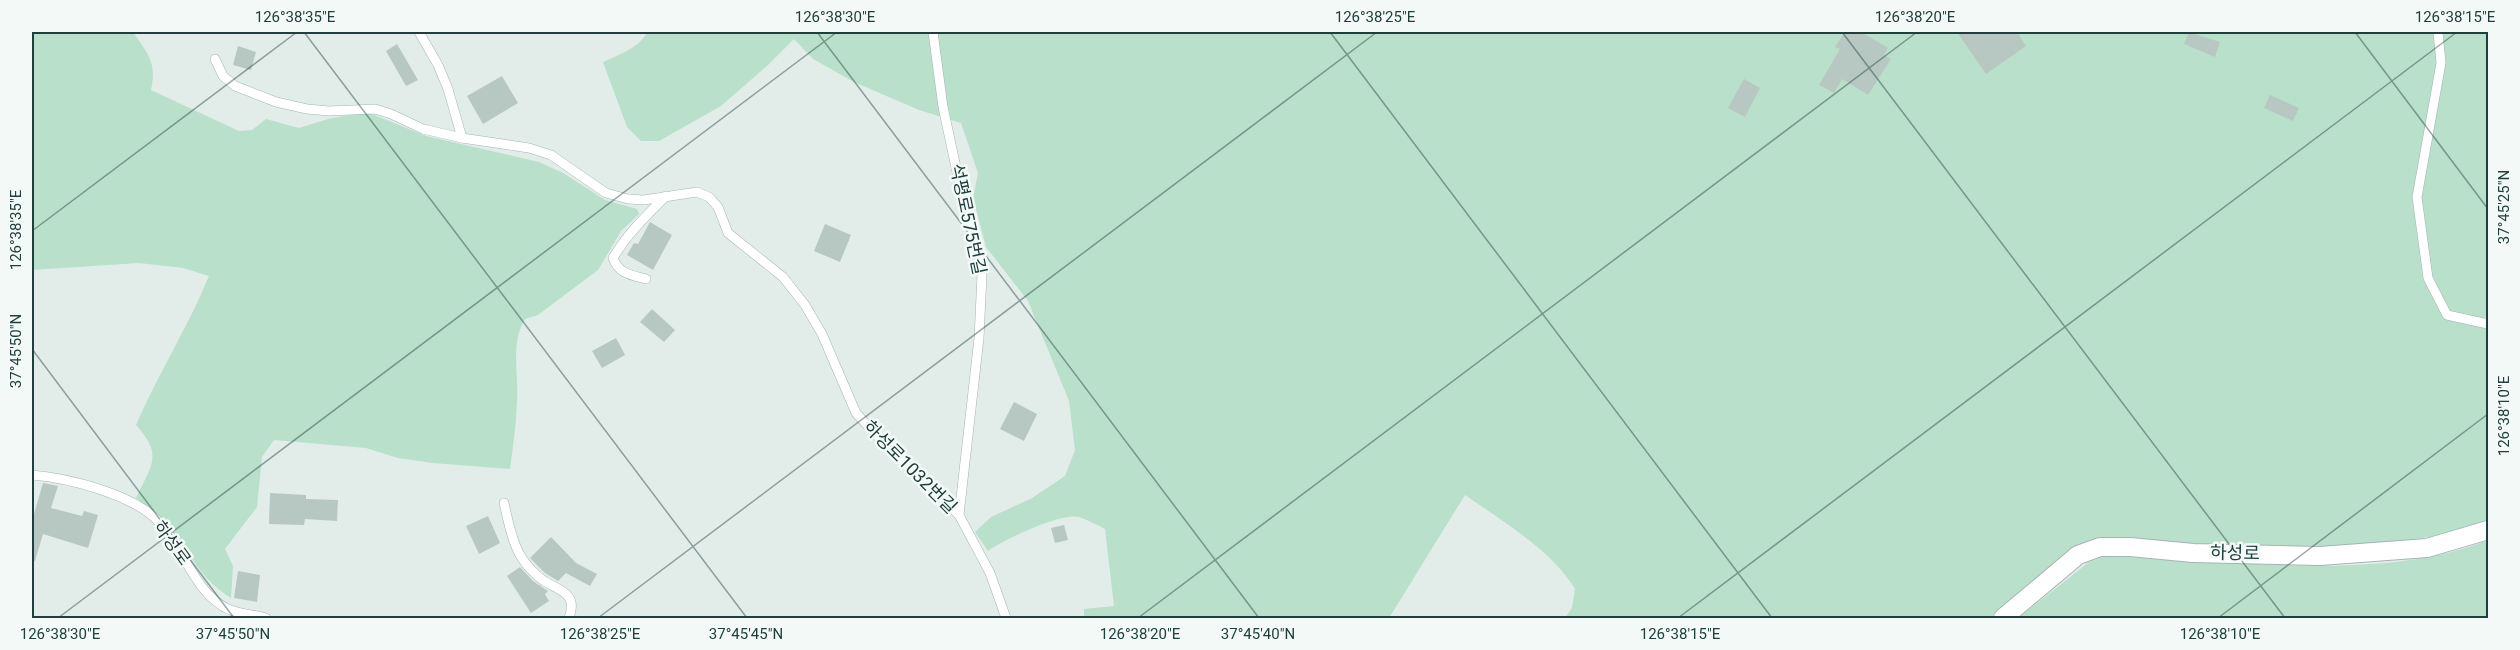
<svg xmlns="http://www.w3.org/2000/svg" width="2520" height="650" font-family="Roboto,'Noto Sans KR',sans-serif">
<rect width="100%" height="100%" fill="#e2edea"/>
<!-- green -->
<g fill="#b9e0ca">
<path d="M32 32H133C148 54 157 62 151 90L239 131 252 130 266 119 299 128 328 119 367 112 426 136 539 162 563 173 605 200 637 209 639 214 621 231 598 270 538 315 525 319C510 343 519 375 517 402 516 425 513 447 510 469L433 463 398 458 366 448 274 440 262 457 257 507 225 549 233 566 231 598C201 579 195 560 175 534 164 520 149 509 136 498 151 465 164 456 136 425 158 374 188 327 209 276L183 268 139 263 32 270Z"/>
<path d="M647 32H2488V520L2430 537 2371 544 2316 547 2192 544 2126 539 2051 569 1990 618H1565L1572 608 1575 589C1552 550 1502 521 1465 495L1389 618H1084V609L1114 606 1105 529C1097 525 1088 520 1079 517 1061 512 1004 540 988 551L975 532 991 517 1032 498 1065 476 1075 450 1069 401 1028 301 986 247 973 198 978 173 961 123 919 110 854 82 813 59 794 39 768 65 721 106 659 141H641L627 127 603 62C618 55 641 47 647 32Z"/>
<path d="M2488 540V618H2018L2089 562 2107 555C2149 559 2192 561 2235 563 2318 567 2409 571 2488 540Z"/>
</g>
<!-- building -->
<g fill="#b7c8c3">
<polygon points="1845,32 1861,32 1888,48 1884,55 1891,59 1868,95 1842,79 1834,93 1819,85 1840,49 1835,47"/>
<polygon points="1957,32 2017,32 2026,46 1986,74"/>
<polygon points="2189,32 2220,42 2215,57 2184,44"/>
<polygon points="397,44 418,80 406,86 386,51"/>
<polygon points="238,46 256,52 251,70 233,65"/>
<polygon points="502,76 518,103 483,124 467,96"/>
<polygon points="1744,79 1760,88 1745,117 1728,108"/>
<polygon points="2270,95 2299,108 2293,121 2264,108"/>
<polygon points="650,222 672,235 653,270 627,255 634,243 638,244"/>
<polygon points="825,224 851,235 840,262 814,251"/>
<polygon points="652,309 675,330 664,342 640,322"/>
<polygon points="616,338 625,355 602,368 592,351"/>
<polygon points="1014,402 1037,414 1024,441 1000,429"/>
<polygon points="43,483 58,486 51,508 82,516 84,511 98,515 88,548 43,534 35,561 32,561 32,521"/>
<polygon points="270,493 306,495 306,499 338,500 337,521 305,519 304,525 269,524"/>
<polygon points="488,516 500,543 479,554 466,526"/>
<polygon points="1064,525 1068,540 1055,543 1051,528"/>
<polygon points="551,537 576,563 597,574 590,586 566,573 558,581 545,573 530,558"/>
<polygon points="520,567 533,581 548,591 545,594 549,601 531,613 507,576"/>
<polygon points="238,571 260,575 257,602 234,598"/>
</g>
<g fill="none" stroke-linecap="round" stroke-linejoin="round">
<defs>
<g id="lane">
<polyline points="419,32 438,65 448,89 462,138"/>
<polyline points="933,32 943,107 961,191 978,252 982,275 979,338 959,515"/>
<polyline points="2438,32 2441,63 2417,197 2428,278 2447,315 2488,324"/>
<polyline points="215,59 223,76 235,86 276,102 307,109 329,111 375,109 391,114 423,129 462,138 529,148 551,155 606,193 628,199 644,200 697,192 709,197 718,207 728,233 783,277 805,305 822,334 856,413 893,453 927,482 959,515 990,573 1006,618"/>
<path d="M646 279C631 275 619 274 613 258 627 234 646 216 666 196"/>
<path d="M32 475C68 478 133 494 159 522 184 548 195 595 230 610 241 614 255 615 266 618"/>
<path d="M504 503C508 520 511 538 519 553 524 563 535 575 544 581 561 591 578 594 569 618"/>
</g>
<polyline id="street" points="2003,618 2078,555 2100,547 2130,547 2193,553 2320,556 2427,548 2488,530"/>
</defs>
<!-- lane casing -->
<use href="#lane" stroke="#a4b5b2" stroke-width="10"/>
<!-- street casing -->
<use href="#street" stroke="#a4b5b2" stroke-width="20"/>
<!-- lane -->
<use href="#lane" stroke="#fff" stroke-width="9"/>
<!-- street -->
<use href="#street" stroke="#fff" stroke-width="18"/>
</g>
<!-- ticks -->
<path fill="none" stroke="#203f3c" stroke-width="1.5" stroke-opacity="0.45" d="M304 32 747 618M817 32 1259 618M1330 32 1772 618M1842 32 2285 618M2355 32 2488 209M32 231 297 32M32 349 234 618M58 618 837 32M598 618 1377 32M1138 618 1917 32M1678 618 2457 32M2218 618 2488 414"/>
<g text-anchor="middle" stroke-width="5" stroke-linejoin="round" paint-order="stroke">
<!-- street labels -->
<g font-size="18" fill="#203f3c" stroke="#f3f9f7">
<text transform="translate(968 219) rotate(78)" y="6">석평로575번길</text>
<text transform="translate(910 467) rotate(45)" y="6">하성로1032번길</text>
<text transform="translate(172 543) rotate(54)" y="6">하성로</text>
<text transform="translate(2235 553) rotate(1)" y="6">하성로</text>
</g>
</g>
<!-- border -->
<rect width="2520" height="650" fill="none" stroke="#f3f9f7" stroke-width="66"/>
<rect x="33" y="33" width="2454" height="584" fill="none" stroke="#203f3c" stroke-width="2"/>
<g font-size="15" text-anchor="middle" fill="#203f3c">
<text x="295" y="22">126°38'35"E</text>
<text x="835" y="22">126°38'30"E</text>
<text x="1375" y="22">126°38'25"E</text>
<text x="1915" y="22">126°38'20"E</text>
<text x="2455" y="22">126°38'15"E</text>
<text transform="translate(2504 207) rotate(-90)" y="5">37°45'25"N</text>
<text transform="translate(16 230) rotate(-90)" y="5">126°38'35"E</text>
<text transform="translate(16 351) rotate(-90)" y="5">37°45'50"N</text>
<text transform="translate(2504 416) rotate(-90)" y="5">126°38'10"E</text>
<text x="60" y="639">126°38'30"E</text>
<text x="233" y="639">37°45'50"N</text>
<text x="600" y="639">126°38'25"E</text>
<text x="746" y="639">37°45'45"N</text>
<text x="1140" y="639">126°38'20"E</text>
<text x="1258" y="639">37°45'40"N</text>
<text x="1680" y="639">126°38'15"E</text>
<text x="2220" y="639">126°38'10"E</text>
</g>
</svg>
